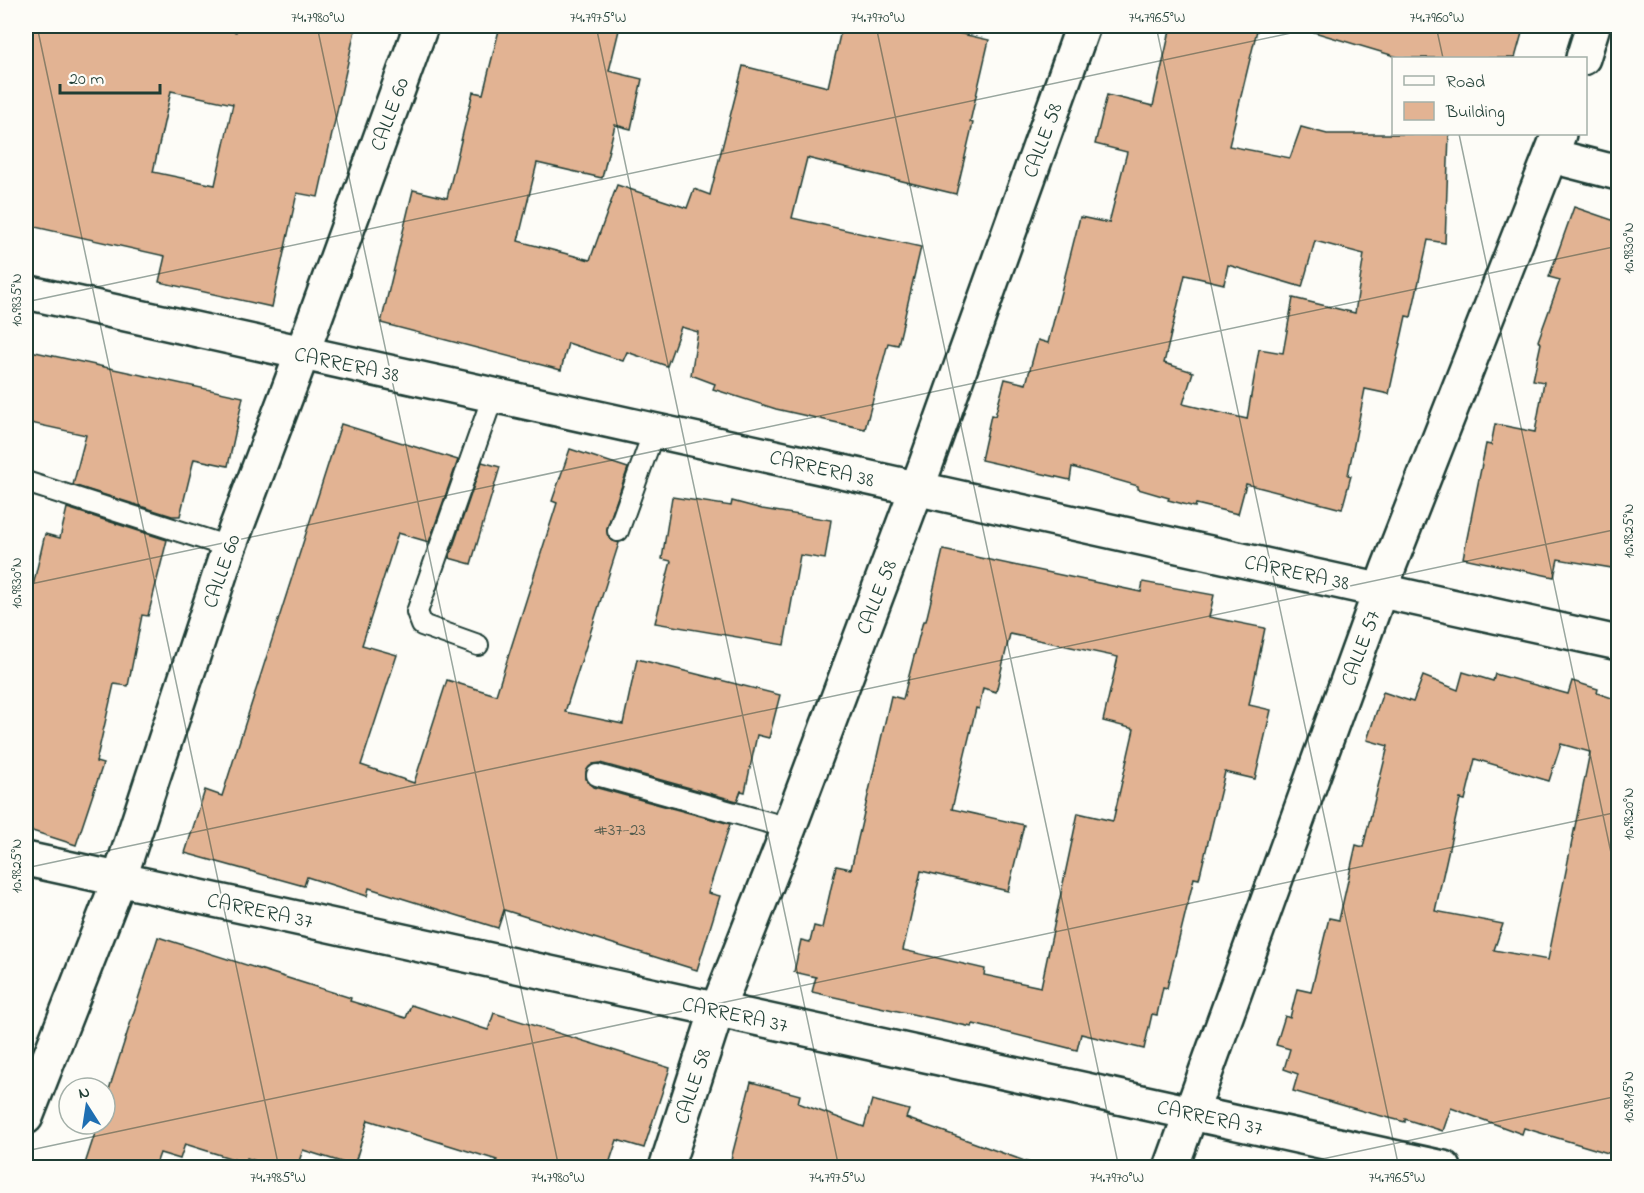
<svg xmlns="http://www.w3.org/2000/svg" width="1644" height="1193" font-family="'Indie Flower',sans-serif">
<rect width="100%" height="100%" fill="#fdfcf7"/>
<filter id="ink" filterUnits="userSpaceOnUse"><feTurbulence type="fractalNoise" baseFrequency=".0167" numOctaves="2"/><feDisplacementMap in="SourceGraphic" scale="12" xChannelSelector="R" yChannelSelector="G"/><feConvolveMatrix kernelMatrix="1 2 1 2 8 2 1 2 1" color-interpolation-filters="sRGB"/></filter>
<g filter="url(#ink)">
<!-- building -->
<g fill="#e2b393" stroke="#1f3d34" stroke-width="1.5" fill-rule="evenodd">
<path d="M26 26H206L236 32 238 26H356L318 197 297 193 272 307 159 282 165 256 26 225ZM171 91 233 104 215 185 153 172Z"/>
<polygon points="500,26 620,26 609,71 642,79 631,129 615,125 602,178 537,163 518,241 590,260 617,185 687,208 694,189 710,195 743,66 828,87 842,26 926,26 989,40 970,122 973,123 956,194 807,158 792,218 921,247 898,345 888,343 865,429 776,409 713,389 715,384 691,375 698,332 681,327 667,366 627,352 623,361 568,343 561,370 381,323 413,190 447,198 473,92 483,94"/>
<path d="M1171 26H1258L1229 146 1290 158 1301 127 1327 134H1449L1445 243 1428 240 1411 317 1406 316 1389 394 1365 389 1348 475 1351 476 1342 509 1246 484 1238 514 1196 504 1195 507 1168 500 1169 498 1138 489V486L1072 467 1070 480 981 460 991 415 995 416 1005 379 1026 384 1038 340 1048 343 1080 217 1109 223 1127 152 1095 144 1107 95 1153 106ZM1315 241 1364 254 1355 313 1293 298 1283 353 1259 349 1247 419 1183 404 1193 372 1164 363 1185 275 1224 284 1228 265 1302 287Z"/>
<polygon points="1315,26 1524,26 1515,58 1401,58 1314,32"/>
<polygon points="1574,207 1618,222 1618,569 1558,559 1554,577 1463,558 1486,444 1491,445 1495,424 1535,432 1544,382 1533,380 1541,343 1538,341 1560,280 1549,277"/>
<polygon points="26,350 243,397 228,466 194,459 180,516 172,516 73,485 86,435 26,422"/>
<polygon points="341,424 458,460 429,542 398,533 362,645 397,655 361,765 414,783 447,680 496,695 557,503 552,501 570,449 628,468 607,528 609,538 619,543 565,712 623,724 637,659 780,695 769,738 757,735 745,792 741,791 737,801 600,763 593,764 586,771 586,779 594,787 730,824 708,893 720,896 697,970 504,910 498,928 369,888 367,896 307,877 304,886 185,853 205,790 222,796"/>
<polygon points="482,462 500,467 471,564 449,558"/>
<polygon points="672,497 731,506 732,501 762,509 831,520 825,559 800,555 784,645 655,623 671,561 662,559"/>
<polygon points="67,508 167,540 148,616 142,615 128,686 114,684 96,762 103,764 76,845 26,829 26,616 45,534 60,538"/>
<path d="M943 550 1141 592 1143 582 1214 595 1209 617 1265 628 1249 705 1271 710 1255 779 1225 772 1199 879 1194 878 1167 988 1163 987 1157 1015 1152 1014 1144 1049 1081 1034 1077 1050 973 1024 972 1027 861 1003 812 992 816 977 794 972 801 940 810 942 814 926 822 928 836 866 851 869 891 696 903 699 923 621H926ZM1010 634 1118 657 1103 721 1134 729 1113 821 1078 813 1041 987 984 975 985 969 903 950 921 871 1008 891 1024 825 952 809 976 708 979 709 983 688 996 692Z"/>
<path d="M1463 672 1493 681 1495 674 1568 694 1572 681 1598 689 1597 693 1618 700V1156L1524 1128 1522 1134 1451 1108 1443 1131 1405 1119V1122L1366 1112 1293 1091 1298 1074 1284 1069 1290 1049 1276 1045 1285 1016 1290 1018 1297 989 1311 992 1329 918 1339 920 1356 845 1363 847 1388 746 1367 740 1383 692 1413 702 1423 676 1458 690ZM1561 744 1590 752 1548 960 1494 950 1503 924 1435 911 1460 799 1465 800 1475 759 1549 781Z"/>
<polygon points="158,937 351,998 350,1001 406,1018 411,1005 488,1030 494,1013 670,1068 644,1148 617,1140 608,1167 495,1167 497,1160 368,1120 354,1166 303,1150 297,1167 276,1167 247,1158 246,1163 185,1144 180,1159 160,1153 155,1167 84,1167 98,1124 105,1124 105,1102"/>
<polygon points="751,1082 800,1095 798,1103 864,1127 872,1100 909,1110 906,1118 1033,1164 1033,1167 729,1167"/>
</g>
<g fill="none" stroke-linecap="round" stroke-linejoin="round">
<defs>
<g id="lane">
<polyline points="29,483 229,547"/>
<polyline points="618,531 654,431"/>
<polyline points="478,645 422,625 417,612 493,396"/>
<polyline points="597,775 789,828"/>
</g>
<g id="street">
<polyline points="1583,58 1593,26"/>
<polyline points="1552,156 1618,173"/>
<polyline points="26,859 1444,1168"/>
<polyline points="26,1117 119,880 229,547 302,354 421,26"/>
<polyline points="666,1168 717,1010 789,828 926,464 1083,26"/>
<polyline points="1171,1168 1388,569 1559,134"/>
</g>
<polyline id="secondary" points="26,292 1618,643"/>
</defs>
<!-- lane casing -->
<use href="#lane" stroke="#1f3d34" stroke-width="24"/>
<!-- street casing -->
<use href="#street" stroke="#1f3d34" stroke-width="38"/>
<!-- secondary casing -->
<use href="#secondary" stroke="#1f3d34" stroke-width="38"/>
<!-- lane -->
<use href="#lane" stroke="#fdfcf7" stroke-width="20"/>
<!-- street -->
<use href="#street" stroke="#fdfcf7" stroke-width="33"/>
<!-- secondary -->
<use href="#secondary" stroke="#fdfcf7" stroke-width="33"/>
</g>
</g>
<!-- ticks -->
<path fill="none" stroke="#1f3d34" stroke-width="1.5" stroke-opacity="0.45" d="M37 26 279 1168M317 26 559 1168M596 26 839 1168M876 26 1119 1168M1156 26 1399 1168M1436 26 1443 58M1459 134 1618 886M26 302 1324 26M26 585 1618 246M26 868 1618 529M26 1151 1618 812M1280 1168 1618 1096"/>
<g text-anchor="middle" stroke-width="5" stroke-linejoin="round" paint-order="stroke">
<!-- number labels -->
<g font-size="18" fill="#505a4c">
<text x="620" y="835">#37-23</text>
</g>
<!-- street labels -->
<g font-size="21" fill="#1f3d34" stroke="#fdfcf7">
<text transform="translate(389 114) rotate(-70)" y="7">CALLE 60</text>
<text transform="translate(1042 140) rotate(-70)" y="7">CALLE 58</text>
<text transform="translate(347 364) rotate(12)" y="7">CARRERA 38</text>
<text transform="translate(822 468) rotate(13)" y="7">CARRERA 38</text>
<text transform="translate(221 571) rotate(-71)" y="7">CALLE 60</text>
<text transform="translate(1297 572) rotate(12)" y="7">CARRERA 38</text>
<text transform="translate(876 597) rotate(-69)" y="7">CALLE 58</text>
<text transform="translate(1360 648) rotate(-70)" y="7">CALLE 57</text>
<text transform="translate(260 910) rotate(12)" y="7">CARRERA 37</text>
<text transform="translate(735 1014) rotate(12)" y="7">CARRERA 37</text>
<text transform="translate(692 1086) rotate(-72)" y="7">CALLE 58</text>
<text transform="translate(1210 1117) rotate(12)" y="7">CARRERA 37</text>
</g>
</g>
<!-- margin -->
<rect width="1644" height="1193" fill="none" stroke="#fdfcf7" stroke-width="66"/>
<!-- legend -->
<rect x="1392" y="57" width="195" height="78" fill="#fdfcf7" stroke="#a4b0a9" stroke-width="1.5"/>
<rect x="1404" y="76" width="30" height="9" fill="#fdfcf7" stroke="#a4b0a9" stroke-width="1.5"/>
<text x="1446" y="87" font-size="18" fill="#1f3d34">Road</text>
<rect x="1404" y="102" width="30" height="18" fill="#e2b393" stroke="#a4b0a9" stroke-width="1.5"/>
<text x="1446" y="117" font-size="18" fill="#1f3d34">Building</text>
<!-- north arrow -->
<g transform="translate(87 1106) rotate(348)"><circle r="28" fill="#fdfcf7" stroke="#a4b0a9" stroke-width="1.5"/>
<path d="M0-4.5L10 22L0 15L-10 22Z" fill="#1f6fb2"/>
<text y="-9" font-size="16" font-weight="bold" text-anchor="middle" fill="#1f3d34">N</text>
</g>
<!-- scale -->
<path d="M60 84v9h100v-9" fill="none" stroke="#1f3d34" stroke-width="3"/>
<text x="69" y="84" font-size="18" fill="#1f3d34" stroke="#fdfcf7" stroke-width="4.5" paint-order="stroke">20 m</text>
<rect x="33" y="33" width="1578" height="1127" fill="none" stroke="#1f3d34" stroke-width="2"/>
<g font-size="15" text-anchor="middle" fill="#1f3d34">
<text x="318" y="22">74.7980°W</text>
<text x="598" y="22">74.7975°W</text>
<text x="878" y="22">74.7970°W</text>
<text x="1157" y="22">74.7965°W</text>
<text x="1437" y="22">74.7960°W</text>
<text transform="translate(1628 248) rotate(-90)" y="5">10.9830°N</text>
<text transform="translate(16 300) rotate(-90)" y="5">10.9835°N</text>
<text transform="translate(1628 531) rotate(-90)" y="5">10.9825°N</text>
<text transform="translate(16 583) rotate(-90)" y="5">10.9830°N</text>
<text transform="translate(1628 814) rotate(-90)" y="5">10.9820°N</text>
<text transform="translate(16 866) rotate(-90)" y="5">10.9825°N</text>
<text transform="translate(1628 1097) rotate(-90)" y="5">10.9815°N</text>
<text x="278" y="1182">74.7985°W</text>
<text x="558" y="1182">74.7980°W</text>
<text x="837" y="1182">74.7975°W</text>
<text x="1117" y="1182">74.7970°W</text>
<text x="1397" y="1182">74.7965°W</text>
</g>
</svg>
